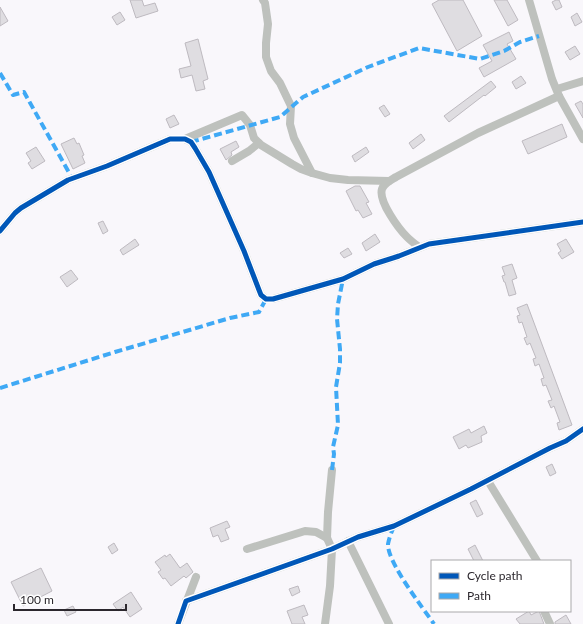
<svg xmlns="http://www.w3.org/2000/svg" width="583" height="624" font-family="Lato,sans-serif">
<rect width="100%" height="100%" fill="#f9f7fb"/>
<!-- building -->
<g fill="#dfdde1" stroke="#bebac0">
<polygon points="130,0 142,0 144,6 155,3 158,11 136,18"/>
<polygon points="439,0 463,0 482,36 457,51 432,4"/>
<polygon points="494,0 507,0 518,20 508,26"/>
<polygon points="556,0 559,0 562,7 556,10 552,2"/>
<polygon points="0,7 8,21 0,26"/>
<polygon points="120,12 125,20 117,25 112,17"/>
<polygon points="577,13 582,22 575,26 571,17"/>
<polygon points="509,32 513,41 507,44 516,59 484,77 479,68 492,61 483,45"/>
<polygon points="198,39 208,79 203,81 205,89 196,91 192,75 181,78 179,69 191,66 185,43"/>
<polygon points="575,46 580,54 570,60 565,52"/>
<polygon points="521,76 526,83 516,89 512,82"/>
<polygon points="491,81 496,87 485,96 484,95 449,122 444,116"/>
<polygon points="581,101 583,104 583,118 575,104"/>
<polygon points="384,105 390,114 385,117 379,108"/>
<polygon points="174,115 179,124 170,128 166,119"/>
<polygon points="562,124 567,137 528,154 522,141"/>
<polygon points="421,134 425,140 413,149 409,143"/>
<polygon points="74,138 77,144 79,143 84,155 82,156 85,163 73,169 61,144"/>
<polygon points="236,141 239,147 231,152 232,155 226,160 220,149"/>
<polygon points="36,147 45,161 32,169 28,163 31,161 26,153"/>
<polygon points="366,147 369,152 355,162 352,156"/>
<polygon points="355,186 360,186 369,202 366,203 372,214 363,218 358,210 356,211 346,191"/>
<polygon points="103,221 108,231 103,234 98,223"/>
<polygon points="375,234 380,242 366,251 362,243"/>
<polygon points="135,239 139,245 123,255 120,250"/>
<polygon points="566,239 574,252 562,259 558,253 561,251 557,244"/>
<polygon points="348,248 352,254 344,258 340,253"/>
<polygon points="512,264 517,278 512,280 516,294 509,296 505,282 504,282 502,276 505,275 502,267"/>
<polygon points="71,270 78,279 67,287 60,277"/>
<polygon points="527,304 572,425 559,430 557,423 560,422 554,406 551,408 548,401 552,400 546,385 543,386 541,379 544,378 539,364 535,366 533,359 536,358 530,343 527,345 524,338 527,337 522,322 519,323 517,316 520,315 517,308"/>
<polygon points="484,426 487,433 481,436 482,442 468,448 466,445 459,449 453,437 469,429 471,433"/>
<polygon points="552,464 556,473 550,476 546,467"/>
<polygon points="476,500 483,514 477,517 470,503"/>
<polygon points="227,521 230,527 225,529 229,539 221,542 218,535 213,537 210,528"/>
<polygon points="114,543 118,550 112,554 108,547"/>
<polygon points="475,545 483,561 474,561 468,549"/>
<polygon points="170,554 180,568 187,563 193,572 186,578 184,576 171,586 165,578 163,579 158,572 161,570 155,562 165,555 166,557"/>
<polygon points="41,568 52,591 23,606 11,582"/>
<polygon points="298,586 300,592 292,596 289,589"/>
<polygon points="131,592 142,609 130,617 123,607 118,611 113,604"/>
<polygon points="304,605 308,615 302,617 305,624 292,624 287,611"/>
<polygon points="73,606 76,612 67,616 64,610"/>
<polygon points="529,611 531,615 539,611 544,624 520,624 516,619"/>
<polygon points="566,615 571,624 555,624 555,622"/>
</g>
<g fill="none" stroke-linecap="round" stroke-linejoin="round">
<!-- minor -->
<g stroke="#bec1bd" stroke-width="8">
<polyline points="263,0 265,3 268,24 266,43 266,57 271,71 280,83 291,106 290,124 294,138 312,173 330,178 348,180 389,181"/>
<polyline points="529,0 552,79 559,96 583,139"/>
<polyline points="557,89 583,81"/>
<polyline points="185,139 242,115 250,125 254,138 261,145 292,164 301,169 312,173"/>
<polyline points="232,161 249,151 259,143"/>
<polyline points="0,231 15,213 21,208 68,180 107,166 170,139 185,139 191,142 195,148 209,172 244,251 259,290 261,295 266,299 273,299 343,279 374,264 399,256 429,244 583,222"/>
<path d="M419 247C415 244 411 241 407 237 399 229 378 201 382 189 384 183 391 180 396 177L478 133 559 96"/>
<polyline points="488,481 537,561"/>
<polyline points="348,541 389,624"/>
<polyline points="247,549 305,531 316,532 327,538"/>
<polyline points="186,601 332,549 358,537 394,526 471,489 550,448 566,441 583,429"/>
<polyline points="544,611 550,624"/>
<polyline points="178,624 196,577"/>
<polyline points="325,624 330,586 332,549 327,538 328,512 332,470"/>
</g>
<!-- quiet -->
<g stroke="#3fa9f5" stroke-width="4" stroke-dasharray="8 4" stroke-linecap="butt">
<polyline points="0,73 13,95 24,92 72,178"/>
<polyline points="191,142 280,117 303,97 368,67 419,48 480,59 504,51 520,42 539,36"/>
<polyline points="0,388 115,352 230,318 259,312 266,299"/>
<polyline points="332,470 334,454 333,447 338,425 336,387 340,363 340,349 337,319 338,304 343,279"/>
<path d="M394 526C392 531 389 538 388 544 387 562 423 608 434 624"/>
</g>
<defs>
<g id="cycleway">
<polyline points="0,231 15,213 21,208 68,180 107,166 170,139 185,139 191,142 195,148 209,172 244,251 259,290 261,295 266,299 273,299 343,279 374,264 399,256 429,244 583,222"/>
<polyline points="178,624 186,601 332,549 358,537 394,526 471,489 550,448 566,441 583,429"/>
</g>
</defs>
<!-- cycleway casing -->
<use href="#cycleway" stroke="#fff" stroke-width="8"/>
<!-- cycleway -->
<use href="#cycleway" stroke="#0057b8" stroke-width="5"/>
</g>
<!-- legend -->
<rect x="431" y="560" width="140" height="52" fill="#ffffff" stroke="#aaa9ab"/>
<rect x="439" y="573" width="20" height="6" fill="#0057b8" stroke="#aaa9ab"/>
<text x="467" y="580" font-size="12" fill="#2b272d">Cycle path</text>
<rect x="439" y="593" width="20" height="6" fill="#3fa9f5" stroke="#aaa9ab"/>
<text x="467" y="600" font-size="12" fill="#2b272d">Path</text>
<!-- scale -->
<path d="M14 604v6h112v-6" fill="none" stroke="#2b272d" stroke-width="2"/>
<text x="20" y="604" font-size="12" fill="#2b272d" stroke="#ffffff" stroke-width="3" paint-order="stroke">100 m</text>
</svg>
